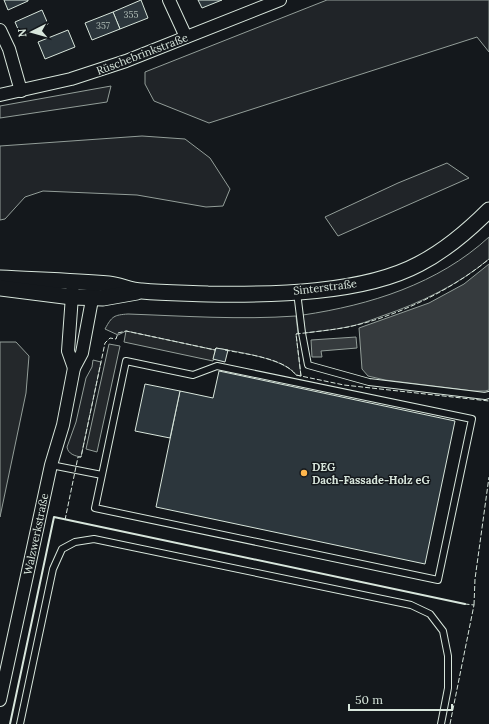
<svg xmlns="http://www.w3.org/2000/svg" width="489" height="724" font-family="Lora,serif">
<rect width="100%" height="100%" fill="#14181c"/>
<!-- green -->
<g fill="#202428" stroke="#939e99">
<polygon points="327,0 489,0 489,52 477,37 209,123 154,101 145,84 145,72"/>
<polygon points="111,86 107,102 0,118 0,106"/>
<polygon points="142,136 185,139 210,158 230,189 223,206 206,207 137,195 43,191 25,197 5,219 0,220 0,146"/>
<polygon points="447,163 469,178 338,236 325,217 398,183"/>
<path d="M489 237V259C458 285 420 303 382 316 371 320 359 325 347 327 333 330 319 331 305 333L303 315C370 305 438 284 489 237Z"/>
<path d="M128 314C184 316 240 320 296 316L298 333 296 334 301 376 296 375C284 358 237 352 216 348L215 350 126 331 118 335 105 329C112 316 114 315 128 314Z"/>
<path d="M93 360 101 362 81 457C75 456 68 454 67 447L76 422 86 378 92 367Z"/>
</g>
<!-- parking -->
<g fill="#24282b" stroke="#939e99">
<polygon points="126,331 215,350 213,361 124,342"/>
<polygon points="0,342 16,342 29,356 26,393 0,517"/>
<polygon points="109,344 120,346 97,452 86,449"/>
</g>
<!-- water -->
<g fill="#363b3e" stroke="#939e99">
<polygon points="489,264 489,390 485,391 474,391 385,380 368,376 362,369 359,328 429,303 464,284"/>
<polygon points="356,337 357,348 321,351 322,357 312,357 311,340"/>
</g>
<!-- building -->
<g fill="#2c363c" stroke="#d8e6dc">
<polygon points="4,0 28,0 28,1 8,10"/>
<polygon points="141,0 148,18 120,29 113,12"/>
<polygon points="198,0 222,0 202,8"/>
<polygon points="42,10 48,24 21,36 15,22"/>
<polygon points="113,12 120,29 92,40 85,23"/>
<polygon points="68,30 75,47 45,59 38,42"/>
<polygon points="216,348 228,350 225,362 213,359"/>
<polygon points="219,371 455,421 425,564 156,507 180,391 213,398"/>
<polygon points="145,384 180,391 170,438 135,431"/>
</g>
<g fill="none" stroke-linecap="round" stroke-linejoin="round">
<defs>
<g id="service">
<polyline points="297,292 302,333 308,365 369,382 485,396 489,395"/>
<polyline points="51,465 102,475 95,508 438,580 472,419 217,366 193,375 126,361 102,475"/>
<polyline points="20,724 53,569 62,549 75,542 94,539 411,605 430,614 443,631 448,656 448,688 441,724"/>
</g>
<g id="minor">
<polyline points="169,0 186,37"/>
<polyline points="0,30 9,49 21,91"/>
<polyline points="0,95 71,79 126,61 280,0"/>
<polyline points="73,282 68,351 74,368"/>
<polyline points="0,700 51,465 63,425 74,368 82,353 94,289"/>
</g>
<g id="tertiary">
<path d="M0 278C36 280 73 281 109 284 120 285 131 291 142 291 164 293 186 293 208 294 271 295 363 294 419 264 446 250 468 231 489 210"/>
<polyline points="0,288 72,297 103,298 137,292"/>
</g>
</defs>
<!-- service casing -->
<use href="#service" stroke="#d8e6dc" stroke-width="8"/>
<!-- minor casing -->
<use href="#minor" stroke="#d8e6dc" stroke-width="14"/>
<!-- tertiary casing -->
<use href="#tertiary" stroke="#d8e6dc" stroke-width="17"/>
<!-- service -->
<use href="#service" stroke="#14181c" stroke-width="6"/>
<!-- minor -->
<use href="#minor" stroke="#14181c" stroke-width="12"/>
<!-- tertiary -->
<use href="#tertiary" stroke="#14181c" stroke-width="15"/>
<!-- fence -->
<g stroke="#d8e6dc" stroke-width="1" stroke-dasharray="5 2" stroke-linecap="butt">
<path d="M225 350C245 354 284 358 296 375L344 385 489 401"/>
<path d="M301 376 296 334C313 332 332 330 348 327 396 317 452 290 489 259"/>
<polyline points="65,520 78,457 81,457 105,343 110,338 116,339 118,333 126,331 215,350 216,348"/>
<polyline points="474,605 475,579 489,477"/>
<polyline points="450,724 474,605 465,604"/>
</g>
<!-- wall -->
<polyline stroke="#d8e6dc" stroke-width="2" points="10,724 54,517 465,604"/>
</g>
<!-- markers -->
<circle fill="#ffb74d" stroke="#14181c" stroke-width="1.5" cx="304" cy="473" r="4"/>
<g text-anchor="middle" stroke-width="3" stroke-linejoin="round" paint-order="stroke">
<!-- number labels -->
<g font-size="9" fill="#adbab4">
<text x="131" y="18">355</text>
<text x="103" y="29">357</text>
</g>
<!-- street labels -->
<g font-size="11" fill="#d8e6dc" stroke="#14181c">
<text transform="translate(142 54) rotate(-21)" y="4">Rüschebrinkstraße</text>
<text transform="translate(325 287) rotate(-7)" y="4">Sinterstraße</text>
<text transform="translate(36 534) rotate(-78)" y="4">Walzwerkstraße</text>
</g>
<!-- poi labels -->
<g font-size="11" font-weight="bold" fill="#d8e6dc" stroke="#14181c" text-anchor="start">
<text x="312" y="471">DEG<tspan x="312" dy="13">Dach-Fassade-Holz eG</tspan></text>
</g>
</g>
<!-- north arrow -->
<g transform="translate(32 32) rotate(264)" stroke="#14181c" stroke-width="3" paint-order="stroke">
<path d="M0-3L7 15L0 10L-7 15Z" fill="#d8e6dc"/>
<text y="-6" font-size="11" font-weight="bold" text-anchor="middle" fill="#d8e6dc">N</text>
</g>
<!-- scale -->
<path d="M349 704v6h103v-6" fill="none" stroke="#d8e6dc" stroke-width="2"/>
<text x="355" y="704" font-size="12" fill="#d8e6dc" stroke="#14181c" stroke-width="3" paint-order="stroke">50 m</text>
</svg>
